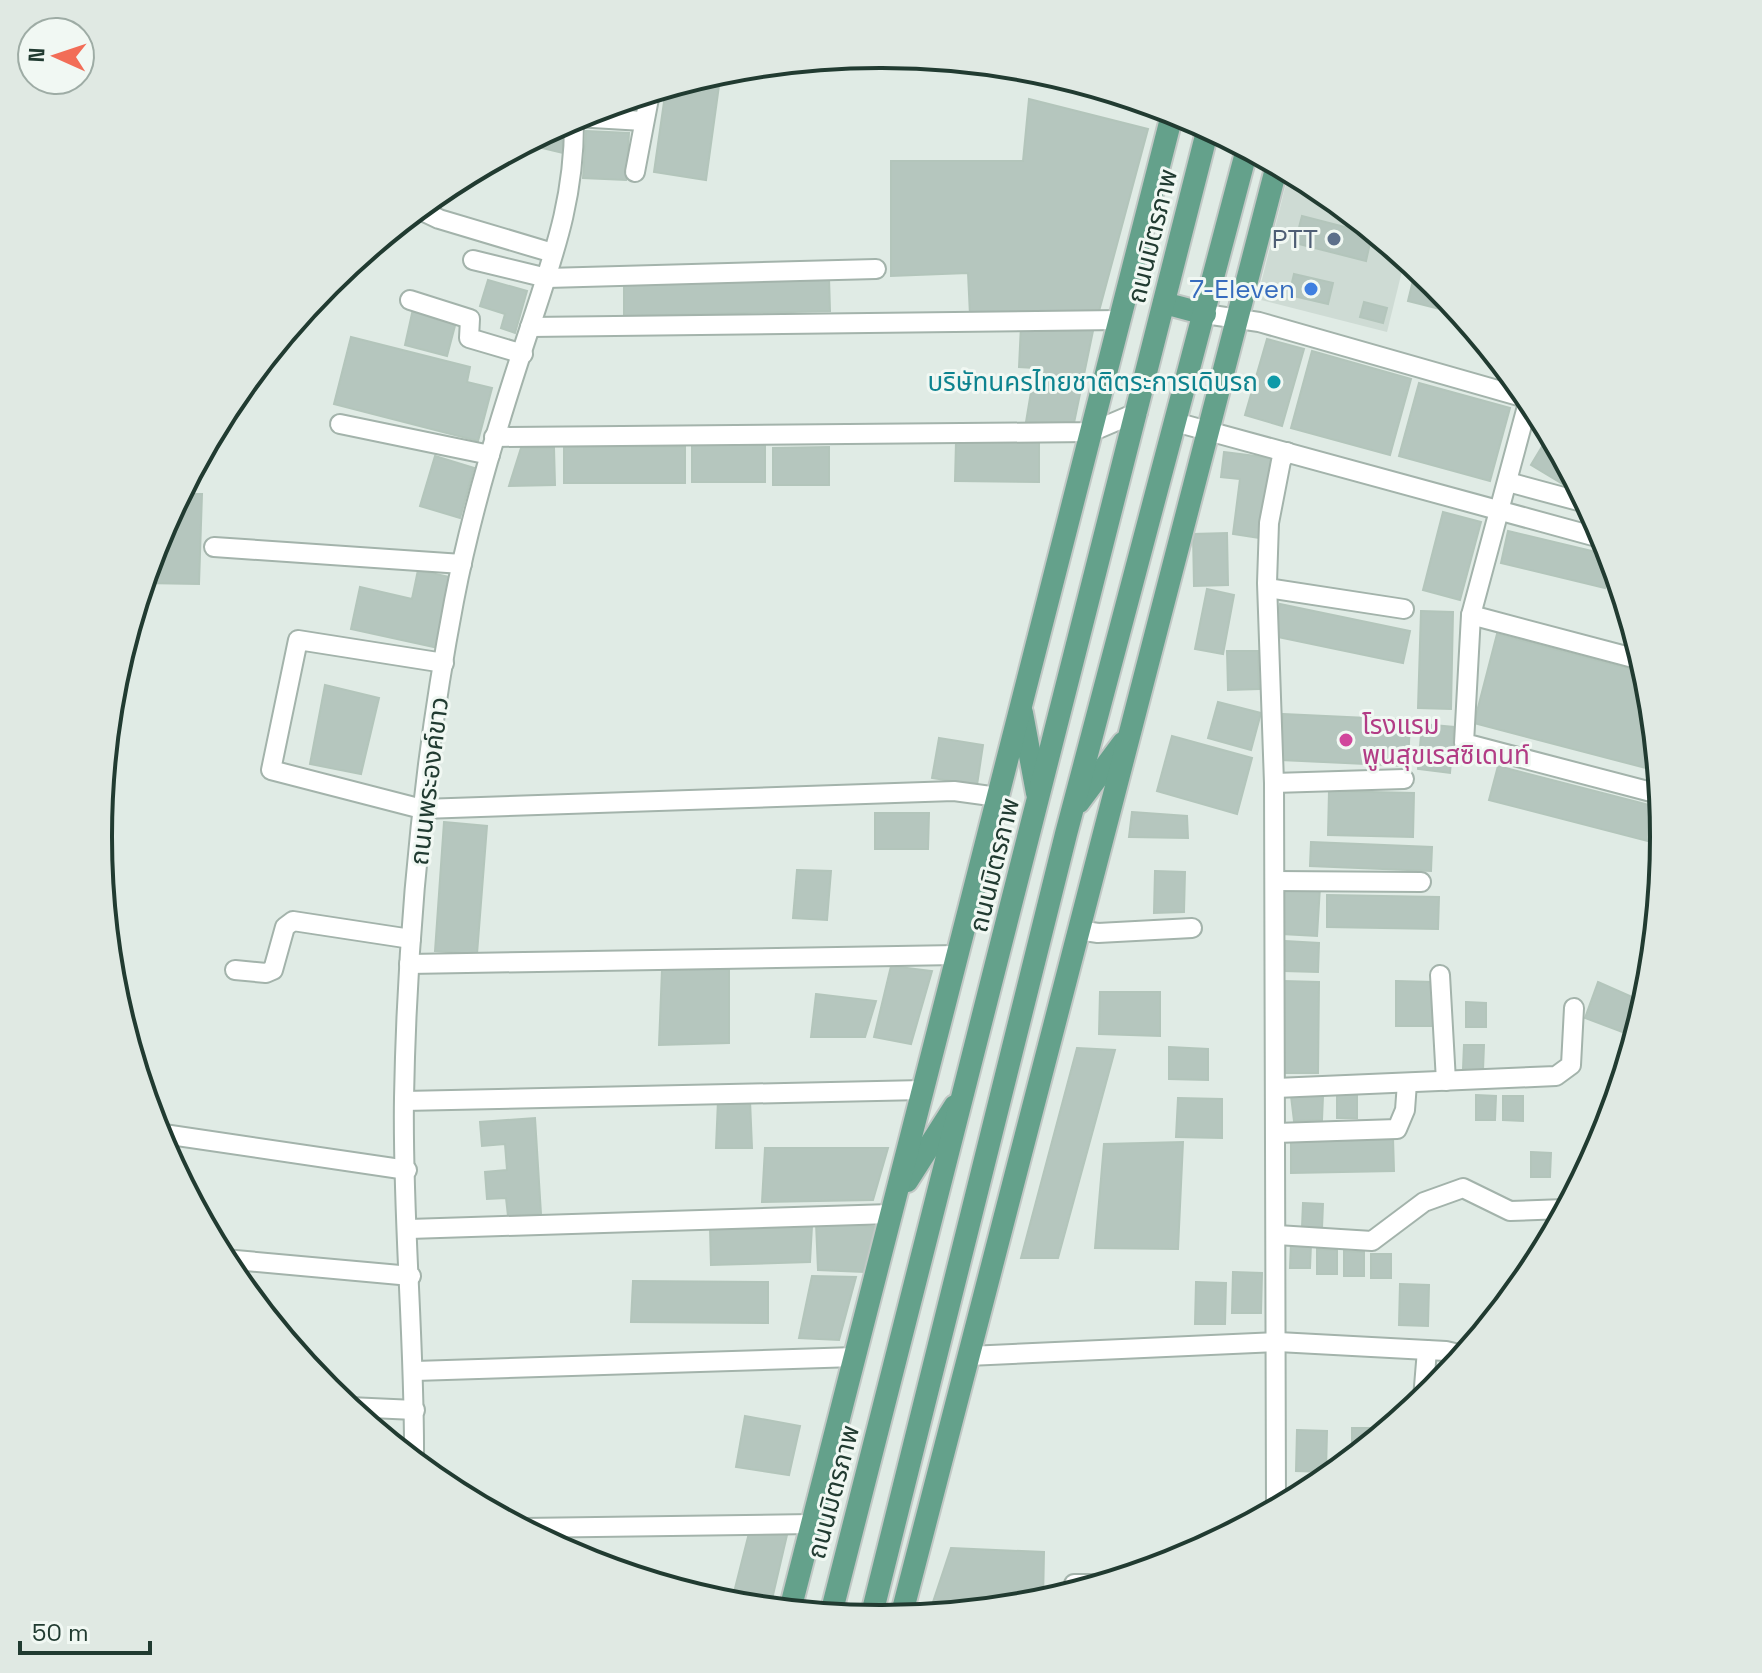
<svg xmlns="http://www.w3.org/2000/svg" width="1762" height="1673" font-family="'Space Grotesk','Noto Sans Thai',sans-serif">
<rect width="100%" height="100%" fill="#e0ebe5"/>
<!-- built -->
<polygon fill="#cedbd4" points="1289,172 1316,186 1405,259 1387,332 1257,299"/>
<!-- building -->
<g fill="#b5c6be" stroke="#b3c5bb" stroke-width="2">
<polygon points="721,71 706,180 654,172 666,88"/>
<polygon points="1067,79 1156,106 1156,107 1065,89"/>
<polygon points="636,97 632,115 600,108"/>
<polygon points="1029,99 1148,129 1098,315 970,315 968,273 891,276 891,161 1023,161"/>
<polygon points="561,125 563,153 525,144"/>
<polygon points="586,131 629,133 626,180 583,178"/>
<polygon points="1302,216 1372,234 1366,261 1295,243"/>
<polygon points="1416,268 1435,284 1460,314 1408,301"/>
<polygon points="1294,274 1333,283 1328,304 1289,295"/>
<polygon points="829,278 830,311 624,316 624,283"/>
<polygon points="488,280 527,291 515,333 501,328 505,314 480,306"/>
<polygon points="1364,302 1387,308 1383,323 1360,317"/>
<polygon points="413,309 456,322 447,356 405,345"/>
<polygon points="1021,325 1094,326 1074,423 1026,422 1035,368 1019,367"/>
<polygon points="351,337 470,367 467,382 492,388 478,441 334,404"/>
<polygon points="1267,339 1304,349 1282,426 1245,415"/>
<polygon points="1312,351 1411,379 1390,455 1291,428"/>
<polygon points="1490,351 1502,366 1488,362"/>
<polygon points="1419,383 1510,408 1490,481 1399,456"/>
<polygon points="1549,435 1581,495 1531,465"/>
<polygon points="956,442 1039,442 1039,482 955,481"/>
<rect x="692" y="445" width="73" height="37"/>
<rect x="564" y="447" width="121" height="36"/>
<polygon points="829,447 829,485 773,485 773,448"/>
<polygon points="521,448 554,448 555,485 509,486"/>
<polygon points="1224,452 1271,458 1260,538 1233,534 1240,479 1221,477"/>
<polygon points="435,456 474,468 460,518 420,506"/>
<polygon points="181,494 202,494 199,584 144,583 158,537"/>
<polygon points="1443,512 1481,522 1460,600 1423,590"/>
<polygon points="1508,531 1609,555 1611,562 1605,588 1501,563"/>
<polygon points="1227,533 1228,585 1194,586 1193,534"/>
<polygon points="418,570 458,579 443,649 351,629 360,587 412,599"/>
<polygon points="1207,589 1234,595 1223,654 1195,649"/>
<polygon points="1280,604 1410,631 1403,663 1273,636"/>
<polygon points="1421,611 1453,612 1451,709 1418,708"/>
<polygon points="1497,634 1645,673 1657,771 1474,723"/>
<polygon points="1227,651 1258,651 1259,689 1228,690"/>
<polygon points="325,685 379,698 361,774 310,764"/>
<polygon points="1218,702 1261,713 1251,750 1208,738"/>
<polygon points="1283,714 1410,720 1408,766 1281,760"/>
<polygon points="1422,724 1454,727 1450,773 1418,769"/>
<polygon points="1172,736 1252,758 1237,814 1157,791"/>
<polygon points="939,738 983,745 977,785 932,778"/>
<polygon points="1498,766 1661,808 1663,845 1489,800"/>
<polygon points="1329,791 1414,793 1413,837 1328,835"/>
<polygon points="1132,812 1187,816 1188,838 1129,837"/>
<polygon points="875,813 929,813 928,849 875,849"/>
<polygon points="444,822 487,826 477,954 435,951"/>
<polygon points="1311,842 1432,847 1431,871 1310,866"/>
<polygon points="797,870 831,871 827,920 793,918"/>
<polygon points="1155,871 1185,872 1184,912 1154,913"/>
<polygon points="1285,885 1320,887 1317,936 1282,934"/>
<polygon points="1327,895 1439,897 1438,929 1327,927"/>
<polygon points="1285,941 1319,943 1318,972 1284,971"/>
<polygon points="891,966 932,971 911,1044 874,1037"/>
<polygon points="729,969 729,1043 659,1045 662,970"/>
<polygon points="1283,981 1319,982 1318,1073 1281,1073"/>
<polygon points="1396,981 1433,982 1433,1026 1396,1026"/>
<polygon points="1598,982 1639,1000 1625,1033 1585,1018"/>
<polygon points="1100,992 1160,992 1160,1036 1099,1034"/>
<polygon points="816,994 876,1001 865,1037 811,1037"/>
<polygon points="1466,1002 1486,1003 1486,1027 1466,1027"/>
<polygon points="1464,1045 1484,1045 1483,1070 1463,1069"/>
<polygon points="1169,1047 1208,1049 1208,1080 1169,1079"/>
<polygon points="1077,1048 1115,1050 1058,1258 1021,1258"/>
<rect x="1337" y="1094" width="20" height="24"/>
<polygon points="1476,1095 1496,1096 1495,1120 1476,1120"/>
<polygon points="1291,1096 1323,1096 1322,1120 1294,1121"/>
<polygon points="1503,1096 1523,1096 1523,1121 1503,1120"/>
<polygon points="1178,1098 1222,1099 1222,1138 1176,1137"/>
<polygon points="718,1100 750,1100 752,1148 716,1148"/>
<polygon points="535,1118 541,1214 508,1216 506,1198 487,1199 485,1172 507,1170 505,1144 482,1146 480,1122"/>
<polygon points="1393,1138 1394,1171 1291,1173 1291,1139"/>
<polygon points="1183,1142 1178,1249 1095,1248 1104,1144"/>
<polygon points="765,1148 888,1148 873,1200 762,1202"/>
<polygon points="1531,1152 1551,1153 1550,1177 1531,1177"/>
<polygon points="1303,1203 1323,1204 1322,1228 1302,1228"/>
<polygon points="816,1223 881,1227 864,1272 818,1270"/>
<polygon points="812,1226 810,1262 711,1265 710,1228"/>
<polygon points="1291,1243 1311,1244 1310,1268 1290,1268"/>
<polygon points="1317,1249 1337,1250 1337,1274 1317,1274"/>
<polygon points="1344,1251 1364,1252 1364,1276 1344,1276"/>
<rect x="1371" y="1254" width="20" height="24"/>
<polygon points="1233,1272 1262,1273 1261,1313 1232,1313"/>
<polygon points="812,1276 856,1277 839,1340 799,1338"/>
<polygon points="633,1281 768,1282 768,1323 631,1322"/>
<polygon points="1196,1282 1226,1283 1225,1324 1195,1324"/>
<polygon points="1400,1284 1429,1285 1428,1326 1399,1325"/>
<polygon points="1495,1301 1507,1301 1494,1317"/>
<polygon points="745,1416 800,1426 789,1475 736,1467"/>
<polygon points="1352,1428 1372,1428 1372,1441 1358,1452 1352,1452"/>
<polygon points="1297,1430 1327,1431 1326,1472 1296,1471"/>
<polygon points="749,1533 787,1535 770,1608 731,1604"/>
<polygon points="951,1548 1044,1552 1043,1601 929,1614"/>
</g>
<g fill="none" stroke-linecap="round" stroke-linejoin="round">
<defs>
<g id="minor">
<polyline points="576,117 643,121"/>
<polyline points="635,172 650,93"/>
<polyline points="418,209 439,219 553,253"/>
<polyline points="473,260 547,278 876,269"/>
<polyline points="410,300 470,319 469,338 523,354"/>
<polyline points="1205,314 1259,322 1529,399"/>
<polyline points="530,327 1119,320"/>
<polyline points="1529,399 1471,615 1464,743 1659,794"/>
<polyline points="1175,422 1604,539"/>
<polyline points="340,424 490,455"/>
<polyline points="494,437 1091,432 1138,412"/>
<polyline points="1508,482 1586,503"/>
<polyline points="214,547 462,564"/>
<polyline points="1268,588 1404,609"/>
<polyline points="1471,615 1641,660"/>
<polyline points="444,663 298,640 271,770 422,809 954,791 998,797"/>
<polyline points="1274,783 1404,779"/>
<polyline points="1275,881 1421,882"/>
<polyline points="1078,930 1098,933 1192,928"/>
<polyline points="409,964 957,955"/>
<polyline points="235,970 266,973 273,970 285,927 293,921 411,939"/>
<polyline points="1440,975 1446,1081"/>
<polyline points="1276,1088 1556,1076 1571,1065 1574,1008"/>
<polyline points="404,1101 923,1090"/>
<polyline points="157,1133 407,1170"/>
<polyline points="1276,1133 1397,1129 1405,1110 1407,1083"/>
<polyline points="409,1229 891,1214"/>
<polyline points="1277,1235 1372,1241 1424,1202 1463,1188 1510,1211 1565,1209"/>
<polyline points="224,1259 411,1276"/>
<polyline points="968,1356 1278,1342 1446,1351 1463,1355"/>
<polyline points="415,1371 855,1357"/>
<polyline points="1423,1399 1427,1350"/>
<polyline points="349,1407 415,1410"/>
<path d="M414 1461C415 1340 402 1219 404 1098 407 932 423 764 454 601 472 507 501 415 531 324 555 251 575 196 574 118"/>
<polyline points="1276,1508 1274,783 1267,583 1269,523 1281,461 1287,452"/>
<polyline points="522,1528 812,1524"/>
<polyline points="1074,1584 1098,1584"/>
</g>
<g id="major">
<polyline points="1164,303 1205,314"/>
<polyline points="1022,713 1037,793"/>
<polyline points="1079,802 1123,743"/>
<polyline points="907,1181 955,1106"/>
<polyline points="790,1610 1173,111"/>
<polyline points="831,1614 1208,128"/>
<polyline points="901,1617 1277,165"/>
<polyline points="871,1618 1066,834 1247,149"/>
</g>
</defs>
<!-- minor casing -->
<use href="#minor" stroke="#a3b3ab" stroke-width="22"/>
<!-- major casing -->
<use href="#major" stroke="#c1c8c5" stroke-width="26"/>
<!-- minor -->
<use href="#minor" stroke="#fff" stroke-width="18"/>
<!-- major -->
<use href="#major" stroke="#64a18b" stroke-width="22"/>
</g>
<!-- markers -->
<circle fill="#5c6f8a" stroke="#f1f8f3" stroke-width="3" cx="1334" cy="239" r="8"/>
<circle fill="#3f7fe0" stroke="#f1f8f3" stroke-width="3" cx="1311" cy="289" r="8"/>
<circle fill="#0f9aa8" stroke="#f1f8f3" stroke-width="3" cx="1274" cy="382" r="8"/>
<circle fill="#d1479c" stroke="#f1f8f3" stroke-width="3" cx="1346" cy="740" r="8"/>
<g text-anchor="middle" stroke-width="6" stroke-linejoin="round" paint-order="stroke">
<!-- street labels -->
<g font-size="26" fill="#213b31" stroke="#f1f8f3">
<text transform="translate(1152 236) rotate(-76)" y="9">ถนนมิตรภาพ</text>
<text transform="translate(429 781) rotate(-83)" y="9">ถนนพระองค์ขาว</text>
<text transform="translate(994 865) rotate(-76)" y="9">ถนนมิตรภาพ</text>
<text transform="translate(833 1492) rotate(-75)" y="9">ถนนมิตรภาพ</text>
</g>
<!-- service labels -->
<g font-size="26" fill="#4e5e75" stroke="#f1f8f3" text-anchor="end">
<text x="1318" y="248">PTT</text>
</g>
<!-- shop labels -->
<g font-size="26" fill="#366cbe" stroke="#f1f8f3" text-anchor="end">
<text x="1295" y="298">7-Eleven</text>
</g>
<!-- culture labels -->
<g font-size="26" fill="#0d838f" stroke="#f1f8f3" text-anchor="end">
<text x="1258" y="391">บริษัทนครไทยชาติตระการเดินรถ</text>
</g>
<!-- hotel labels -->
<g font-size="26" fill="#b23c85" stroke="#f1f8f3" text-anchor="start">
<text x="1362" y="734">โรงแรม<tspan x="1362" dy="30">พูนสุขเรสซิเดนท์</tspan></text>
</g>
</g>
<!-- crop -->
<path d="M0 0H1762V1673H0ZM880 68H882A768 768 0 0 1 1650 836V837A768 768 0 0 1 882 1605H880A768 768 0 0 1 112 837V836A768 768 0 0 1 880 68Z" fill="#e0e9e3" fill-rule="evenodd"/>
<path fill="none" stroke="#213b31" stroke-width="4" d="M880 68H882A768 768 0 0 1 1650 836V837A768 768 0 0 1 882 1605H880A768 768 0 0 1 112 837V836A768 768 0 0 1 880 68Z"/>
<!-- north arrow -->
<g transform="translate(56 56) rotate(273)"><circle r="38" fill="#f1f8f3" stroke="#9eaca5" stroke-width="2"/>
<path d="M0-6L14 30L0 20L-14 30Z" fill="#f26d57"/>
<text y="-12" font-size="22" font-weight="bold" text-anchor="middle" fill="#213b31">N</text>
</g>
<!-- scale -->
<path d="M20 1641v12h130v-12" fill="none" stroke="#213b31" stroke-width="4"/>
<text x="32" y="1641" font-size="24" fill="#213b31" stroke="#f1f8f3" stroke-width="6" paint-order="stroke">50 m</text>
</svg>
